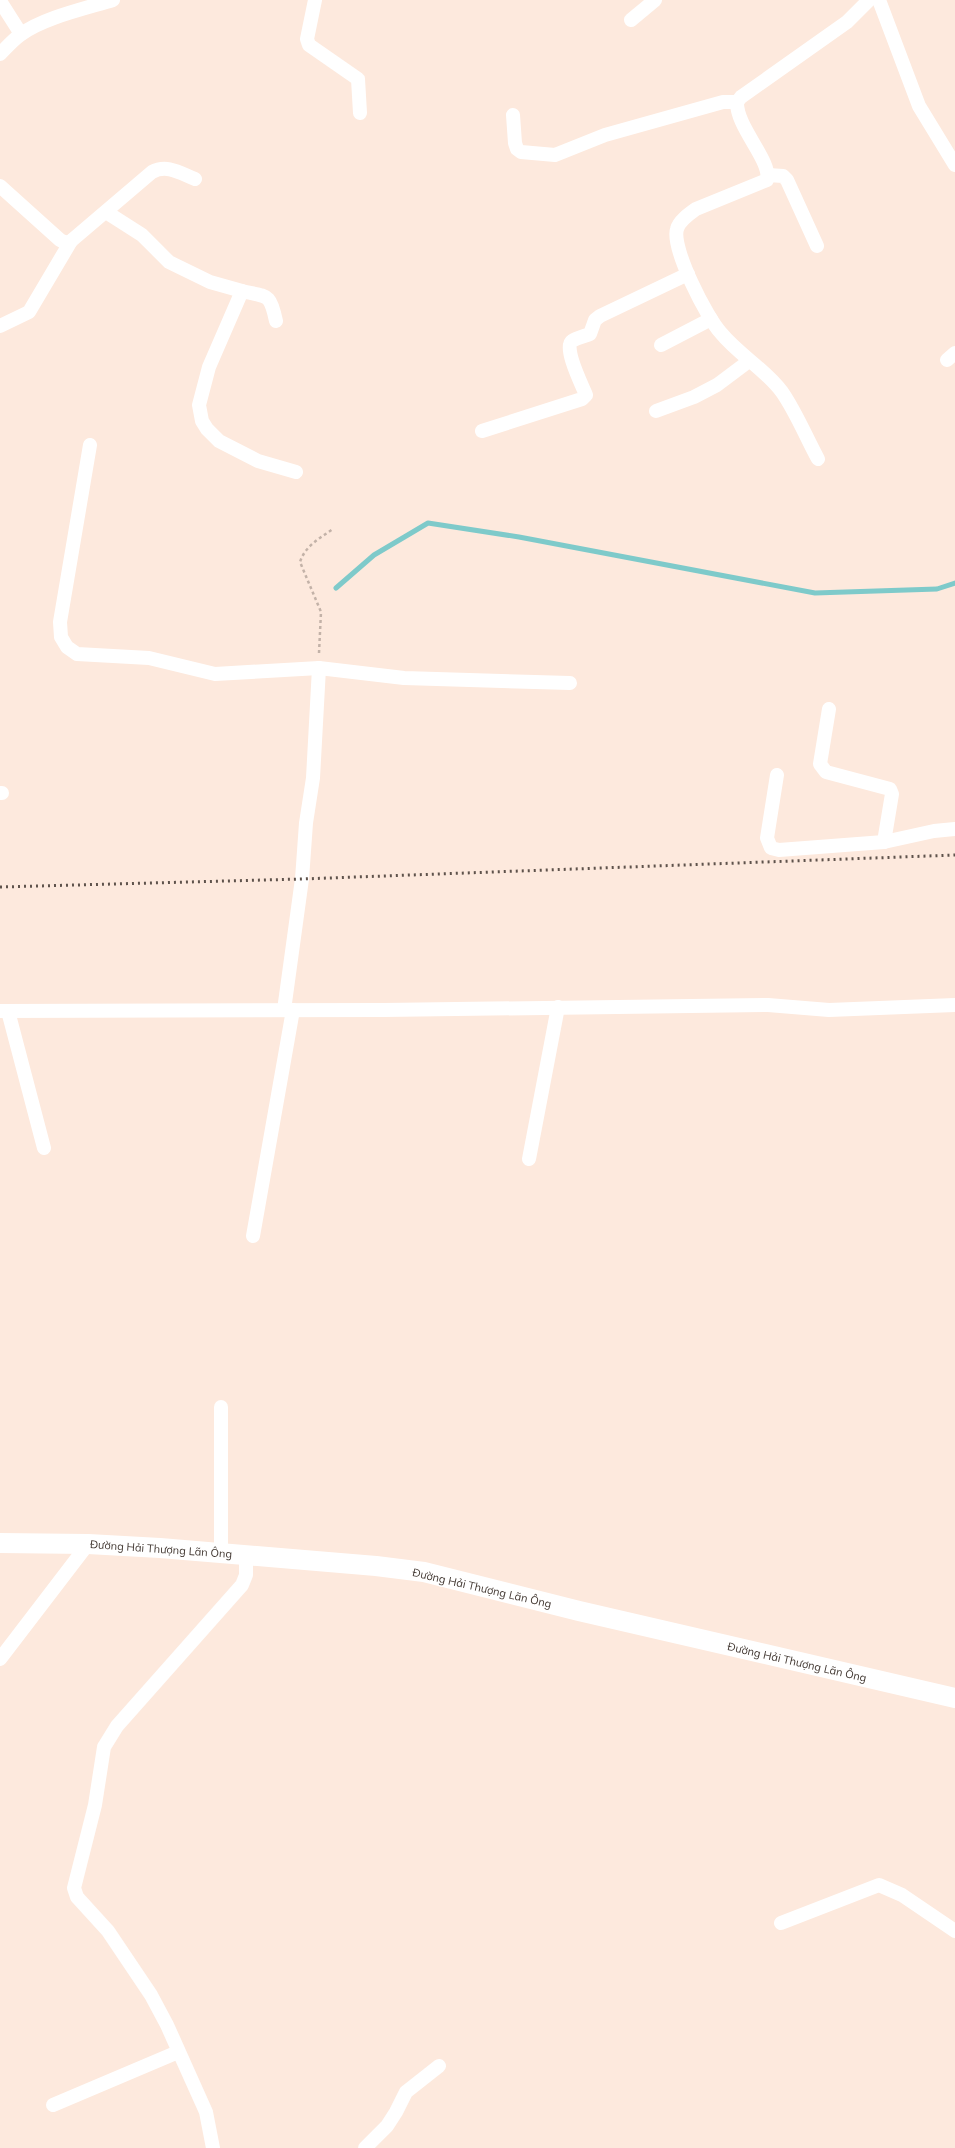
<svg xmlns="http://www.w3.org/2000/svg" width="955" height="2148" font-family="Mulish,sans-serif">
<rect width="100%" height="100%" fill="#fde9dd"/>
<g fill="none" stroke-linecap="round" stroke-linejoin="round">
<!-- stream -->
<polyline stroke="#7ecaca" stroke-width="5" points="336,588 374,555 428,523 519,537 815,593 937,589 955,583"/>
<!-- path -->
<path stroke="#c3b2a8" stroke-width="2.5" stroke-dasharray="3 3" stroke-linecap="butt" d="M319 653 321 612 300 562C305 546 320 538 333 529"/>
<!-- street -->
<g stroke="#fff" stroke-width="14">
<polyline points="315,0 307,39 309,45 358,79 360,113"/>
<polyline points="879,0 919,106 955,165"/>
<polyline points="0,1 21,34"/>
<polyline points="631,20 655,0"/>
<path d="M0 54C7 47 13 40 20 35 42 18 87 8 113 0"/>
<polyline points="513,115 515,143 517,149 521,152 555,155 605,135 723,102 737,102"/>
<polyline points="768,175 783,176 787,180 817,246"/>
<path d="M0 186 60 240 66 243 71 241 152 172C167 164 180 173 195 179"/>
<polyline points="106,212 142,235 169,262 210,282 242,291"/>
<path d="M276 321C270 293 268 297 242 291L209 367 199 405 202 421 207 429 219 441 258 461 296 472"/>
<polyline points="0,326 29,312 71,241"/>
<polyline points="661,345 711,319"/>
<polyline points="947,360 955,353"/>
<polyline points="656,411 694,397 717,385 749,361"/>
<path d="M482 431 582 399 586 395C582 385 563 347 572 341 576 338 585 336 590 334L595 320 600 316 688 274"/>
<polyline points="90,445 60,622 61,637 67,647 77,654 149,658 215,674 319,668 404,678 570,683"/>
<path d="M818 459C806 437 796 412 782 392 765 369 739 355 721 333 707 318 671 248 677 229 679 221 689 214 696 209L767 180C772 161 736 127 737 102L741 97 847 22 869 0"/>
<polyline points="829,709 820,764 826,772 890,789 892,794 884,842"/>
<polyline points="777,775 767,838 771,848 779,850 884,842 934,831 955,829"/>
<polyline points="0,793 2,793"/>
<polyline points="284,1010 302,879 306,823 313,778 319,668"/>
<polyline points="0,1011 384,1010 768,1005 829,1010 955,1005"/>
<polyline points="8,1011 44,1148"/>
<polyline points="529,1159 558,1007"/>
<polyline points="253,1236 293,1010"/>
<polyline points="221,1407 221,1552"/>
<polyline points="0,1659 88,1544"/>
<polyline points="781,1923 879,1885 902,1895 955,1931"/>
<polyline points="53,2105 178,2052"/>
<polyline points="213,2148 206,2112 167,2025 151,1995 108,1931 77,1897 74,1888 95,1805 104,1747 117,1726 242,1585 246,1575 246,1554"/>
<polyline points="365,2148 387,2126 396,2112 406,2092 439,2066"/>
</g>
<!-- secondary -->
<polyline stroke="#fff" stroke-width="20" points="0,1543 88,1544 160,1548 376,1566 424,1572 579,1611 955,1698"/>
<!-- rail -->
<polyline stroke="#5e524b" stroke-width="3" stroke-dasharray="2 4" stroke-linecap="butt" points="0,887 302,879 955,855"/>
</g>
<g text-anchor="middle" stroke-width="3" stroke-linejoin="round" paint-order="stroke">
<!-- street labels -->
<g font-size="11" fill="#413731" stroke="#fff">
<text transform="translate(161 1549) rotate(4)" y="4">Đường Hải Thượng Lãn Ông</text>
<text transform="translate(482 1588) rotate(13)" y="4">Đường Hải Thượng Lãn Ông</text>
<text transform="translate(797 1662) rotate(13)" y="4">Đường Hải Thượng Lãn Ông</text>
</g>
</g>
</svg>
